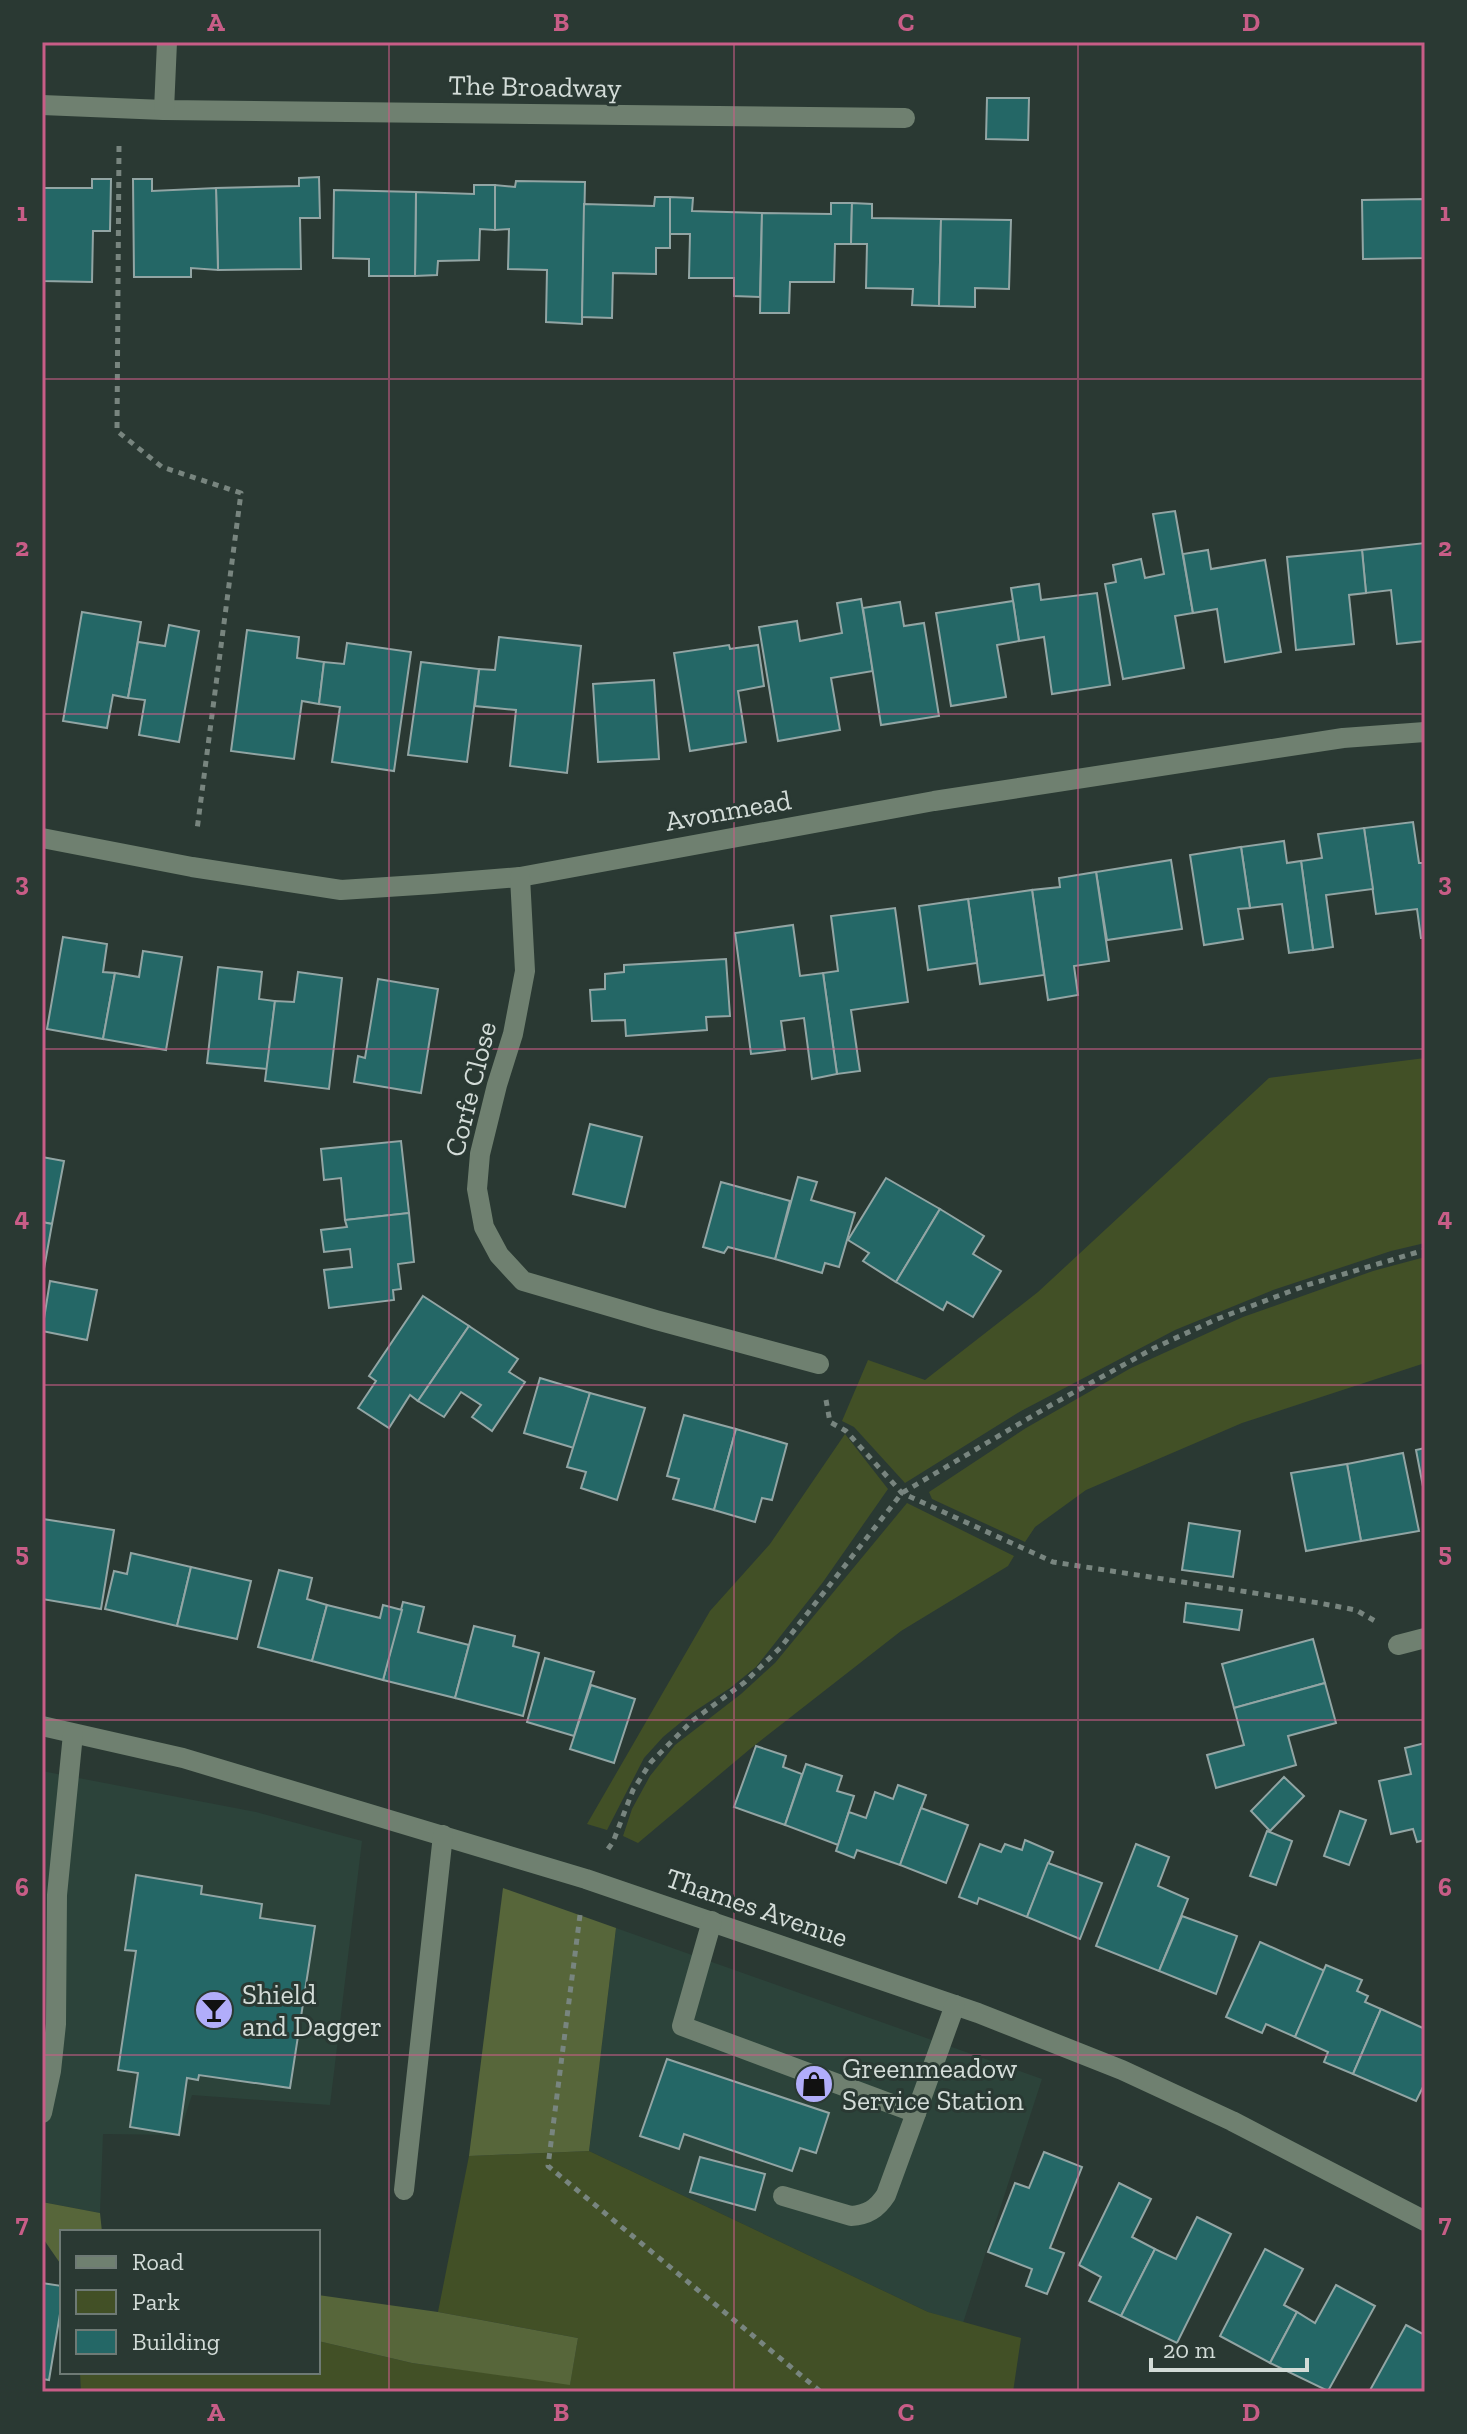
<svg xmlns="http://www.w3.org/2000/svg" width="1467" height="2434" font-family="'Zilla Slab',serif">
<rect width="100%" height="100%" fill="#2a3933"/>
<!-- built -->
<g fill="#2c433a">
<polygon points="42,1771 256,1812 362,1841 330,2105 192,2095 179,2135 103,2134 100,2213 42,2202"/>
<polygon points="616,1928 1042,2079 963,2323 928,2312 589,2151"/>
</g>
<!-- green -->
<g fill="#425026">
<polygon points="1425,1058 1425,1243 1391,1251 1273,1290 1175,1330 1021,1411 905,1483 854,1427 842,1421 868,1360 925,1380 1038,1292 1269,1078"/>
<polygon points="1425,1257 1425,1363 1242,1423 1086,1490 1035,1527 1025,1542 932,1499 929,1492 1026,1428 1131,1368 1243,1317 1373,1271"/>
<polygon points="845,1434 888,1489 823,1582 756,1667 730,1688 692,1713 663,1737 644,1758 607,1830 587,1824 710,1611 770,1544"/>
<polygon points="907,1503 1014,1556 1008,1566 901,1631 750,1749 638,1843 623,1836 632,1809 650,1776 675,1745 741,1694 775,1663"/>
<polygon points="589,2151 928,2312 1021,2338 1013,2392 81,2392 80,2372 318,2372 318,2341 412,2363 570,2384 578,2338 438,2312 469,2156"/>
</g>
<!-- forest -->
<g fill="#57663a">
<polygon points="503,1888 616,1928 589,2151 469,2156"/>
<polygon points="42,2202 100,2213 102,2232 62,2232 62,2266 42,2237"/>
<polygon points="318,2295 438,2312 578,2338 570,2385 412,2363 318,2341"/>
</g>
<!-- building -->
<g fill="#246766" stroke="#92a5a4" stroke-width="2">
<polygon points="987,98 1029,98 1028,140 986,139"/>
<polygon points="319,177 320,218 300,218 301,269 218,270 216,188 299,186 299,178"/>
<polygon points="92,179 111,179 110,231 93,231 92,282 42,281 42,188 92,188"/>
<polygon points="133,179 152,179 152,191 216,188 218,270 191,268 191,277 134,277"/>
<polygon points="516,181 585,182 582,324 546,322 547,270 508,269 509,229 495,230 495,185 515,187"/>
<polygon points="474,185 495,185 495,230 480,229 479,260 438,261 437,275 415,276 416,192 474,194"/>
<polygon points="334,190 416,192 415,276 369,276 369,259 333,258"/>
<polygon points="655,197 670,197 670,248 656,248 656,274 613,273 612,318 582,317 584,204 654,206"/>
<polygon points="670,197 693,198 692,211 762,213 760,297 734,296 734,278 689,278 690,234 670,234"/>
<polygon points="1424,199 1425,258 1363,259 1362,200"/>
<polygon points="831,203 852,203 851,244 835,244 834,282 790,282 789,313 760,313 762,213 831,214"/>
<polygon points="852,203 872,204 872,218 941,219 939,306 912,305 913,289 866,288 867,244 851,244"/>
<polygon points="941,219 1011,220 1009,289 975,288 975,307 939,306"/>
<polygon points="1175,511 1193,613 1175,616 1184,668 1123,679 1105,584 1116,582 1113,565 1141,559 1145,578 1164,574 1153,514"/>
<polygon points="1425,543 1425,641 1397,644 1391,590 1366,593 1362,550"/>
<polygon points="1208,550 1211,569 1265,560 1281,652 1225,662 1217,609 1193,613 1183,554"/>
<polygon points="1362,550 1366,593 1349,595 1354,644 1296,650 1287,557"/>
<polygon points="1039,584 1041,600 1097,593 1110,685 1052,694 1044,637 1019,641 1013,601 1011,588"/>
<polygon points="861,599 873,671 831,678 840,730 778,741 759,627 797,621 800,641 842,633 837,603"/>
<polygon points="1013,601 1019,641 997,645 1006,697 951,706 936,613"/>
<polygon points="900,602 904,626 924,623 939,716 881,725 863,608"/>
<polygon points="82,612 141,622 128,698 113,695 107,728 63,721"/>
<polygon points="169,625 199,631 179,742 139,735 145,700 128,698 138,642 165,646"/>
<polygon points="247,630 299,637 297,658 324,662 319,704 302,701 294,759 231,751"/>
<polygon points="499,637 581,646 567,773 510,766 516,710 475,706 479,669 495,670"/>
<polygon points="347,643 411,652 394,771 332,762 340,707 319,704 324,662 344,664"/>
<polygon points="729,645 730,649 758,645 764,686 738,691 746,742 690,751 674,653"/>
<polygon points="421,662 479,669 467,762 408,755"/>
<polygon points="654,680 659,759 598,762 593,684"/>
<polygon points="1413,822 1419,863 1425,863 1425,938 1421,938 1417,909 1376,914 1364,828"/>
<polygon points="1364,828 1373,889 1326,895 1333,947 1313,950 1301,861 1322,858 1318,834"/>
<polygon points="1284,841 1287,863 1301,861 1313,950 1289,953 1282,904 1250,908 1241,847"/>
<polygon points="1241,847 1250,908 1238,909 1243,939 1204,945 1190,855"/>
<polygon points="1171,860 1182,929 1107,940 1096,872"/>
<polygon points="1096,872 1109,961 1074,966 1078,995 1048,1000 1032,890 1060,887 1059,878"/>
<polygon points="1032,890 1044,975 980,984 968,899"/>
<polygon points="968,899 977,963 928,970 919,906"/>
<polygon points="895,908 908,1002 851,1010 860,1071 837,1074 823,973 838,971 831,916"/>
<polygon points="793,925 800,976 823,973 837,1074 812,1079 804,1018 781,1021 785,1050 751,1054 735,933"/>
<polygon points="63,937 107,944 103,972 115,973 103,1039 47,1029"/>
<polygon points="143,951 182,957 166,1050 103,1039 115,973 139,977"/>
<polygon points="726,959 730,1016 706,1017 707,1030 626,1036 625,1020 592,1021 590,990 605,989 605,974 624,972 624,965"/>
<polygon points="218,967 262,972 259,999 275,1001 267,1069 207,1063"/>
<polygon points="298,972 342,978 329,1089 265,1081 275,1001 294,1002"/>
<polygon points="378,979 438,989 421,1093 354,1082 358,1056 365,1058"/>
<polygon points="590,1124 642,1137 625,1207 573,1194"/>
<polygon points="401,1141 409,1213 345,1220 341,1178 324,1180 321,1149"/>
<polygon points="42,1157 64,1161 52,1224 42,1222"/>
<polygon points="798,1177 817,1182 811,1200 855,1213 839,1267 825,1263 822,1273 775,1259"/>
<polygon points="886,1178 940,1209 896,1282 863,1261 869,1253 848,1240"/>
<polygon points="721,1182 790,1201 775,1259 728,1247 724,1253 703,1247"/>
<polygon points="940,1209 984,1236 973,1254 1001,1271 973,1317 947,1302 943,1310 896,1282"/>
<polygon points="409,1213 414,1262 398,1264 401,1289 393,1290 394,1300 329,1308 324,1270 352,1267 350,1249 324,1252 321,1230 347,1227 345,1220"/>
<polygon points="42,1222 52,1224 42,1280"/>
<polygon points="50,1281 97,1290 87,1340 42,1331"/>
<polygon points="423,1296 469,1326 418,1401 410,1395 389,1428 358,1408 376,1381 369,1376"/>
<polygon points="469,1326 518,1359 509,1372 525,1382 492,1431 472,1417 481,1405 461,1392 444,1417 418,1401"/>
<polygon points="540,1378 590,1393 574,1448 524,1433"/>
<polygon points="590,1393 645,1408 617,1500 581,1488 586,1472 567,1467"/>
<polygon points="684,1415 736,1429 714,1510 673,1499 679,1479 667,1476"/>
<polygon points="736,1429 787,1444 772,1500 762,1498 755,1522 714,1510"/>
<polygon points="1425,1448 1425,1497 1416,1450"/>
<polygon points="1403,1453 1419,1531 1361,1541 1347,1464"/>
<polygon points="1347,1464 1361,1541 1306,1551 1291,1473"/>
<polygon points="43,1519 114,1530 101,1609 42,1599"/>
<polygon points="1189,1523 1240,1531 1233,1577 1182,1570"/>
<polygon points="131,1553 191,1567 177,1626 105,1609 114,1571 127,1574"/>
<polygon points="191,1567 251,1581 237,1639 177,1626"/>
<polygon points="279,1570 312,1578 307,1599 327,1605 312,1661 258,1647"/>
<polygon points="403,1602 424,1607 418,1632 469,1645 455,1698 383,1680"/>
<polygon points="1186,1603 1242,1610 1239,1630 1184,1622"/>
<polygon points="327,1605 380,1618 383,1605 402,1610 383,1680 312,1661"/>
<polygon points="474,1626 515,1636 513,1646 539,1653 523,1716 455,1698"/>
<polygon points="1313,1639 1325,1683 1234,1708 1222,1664"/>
<polygon points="545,1658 594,1672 574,1736 527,1722"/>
<polygon points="1325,1683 1336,1723 1288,1736 1296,1765 1216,1788 1207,1755 1244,1745 1234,1708"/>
<polygon points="591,1685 635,1699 614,1763 570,1749"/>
<polygon points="1425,1743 1425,1840 1417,1842 1413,1829 1391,1834 1379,1781 1411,1774 1405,1748"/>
<polygon points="756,1746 786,1756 783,1767 802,1774 785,1825 734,1807"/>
<polygon points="806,1764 842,1776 837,1791 854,1796 838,1845 785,1825"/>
<polygon points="1284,1777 1304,1796 1270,1831 1251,1811"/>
<polygon points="898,1785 926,1795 900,1865 857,1850 854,1858 836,1851 849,1812 866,1818 875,1792 893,1799"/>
<polygon points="921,1808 968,1825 946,1883 900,1865"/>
<polygon points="1340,1811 1366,1820 1349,1865 1324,1856"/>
<polygon points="1267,1831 1292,1841 1276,1885 1250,1876"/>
<polygon points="1025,1840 1053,1852 1027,1917 979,1898 977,1904 959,1897 980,1844 1001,1852 1005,1844 1022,1850"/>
<polygon points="1136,1844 1169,1857 1158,1886 1188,1899 1159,1971 1096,1946"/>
<polygon points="1048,1863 1102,1883 1080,1939 1027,1917"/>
<polygon points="136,1875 202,1886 201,1894 262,1904 260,1918 315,1926 290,2088 199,2075 198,2080 187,2078 179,2135 130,2127 138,2073 118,2070 136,1951 125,1950"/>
<polygon points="1182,1916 1237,1936 1216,1994 1159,1971"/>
<polygon points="1260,1942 1325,1971 1295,2037 1266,2024 1262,2033 1226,2017"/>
<polygon points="1326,1965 1362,1980 1357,1991 1368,1996 1365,2002 1381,2009 1353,2074 1324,2062 1328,2052 1295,2037"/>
<polygon points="1381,2009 1425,2029 1425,2083 1416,2101 1353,2074"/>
<polygon points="667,2059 829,2113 816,2153 800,2148 792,2171 684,2134 679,2149 640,2136"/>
<polygon points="1044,2152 1082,2167 1050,2248 1064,2253 1047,2294 1026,2286 1032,2269 988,2252 1015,2183 1029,2188"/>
<polygon points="700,2157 765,2174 755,2210 690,2192"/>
<polygon points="1119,2183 1151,2199 1132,2237 1155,2249 1121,2316 1089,2301 1101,2277 1079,2265"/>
<polygon points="1197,2217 1231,2234 1177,2343 1121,2316 1155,2249 1176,2259"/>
<polygon points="1265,2249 1303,2269 1284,2305 1297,2312 1270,2363 1220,2336"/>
<polygon points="42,2283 62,2286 62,2302 49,2380 42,2379"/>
<polygon points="1336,2285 1375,2306 1328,2391 1270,2363 1297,2312 1315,2323"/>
<polygon points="1406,2325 1425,2335 1425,2392 1369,2392"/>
</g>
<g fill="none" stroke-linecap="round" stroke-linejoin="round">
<!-- path -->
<g stroke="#78857f" stroke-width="5" stroke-dasharray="6 6" stroke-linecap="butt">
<polyline points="119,146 117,431 162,467 241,493 197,830"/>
<polyline points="826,1400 830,1422 846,1431 902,1493 1053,1562 1319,1603 1356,1610 1375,1621"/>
<polyline points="608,1849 613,1842 633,1790 651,1762 692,1721 745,1682 781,1647 902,1493 1051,1405 1154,1348 1217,1319 1307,1285 1425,1250"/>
<polyline points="580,1915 548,2166 821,2392"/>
</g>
<!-- minor -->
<g stroke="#6f8070" stroke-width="20">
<polyline points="42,105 164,110 905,118"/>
<polyline points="164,110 167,42"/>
<polyline points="42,838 192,867 341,890 433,884 520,877 934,801 1343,738 1425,732"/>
<polyline points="520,877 525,971 513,1034 497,1085 480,1154 477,1189 484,1227 499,1255 523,1281 656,1320 819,1364"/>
<polyline points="1398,1645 1425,1638"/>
<polyline points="42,1726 183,1758 586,1879 978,2013 1122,2070 1232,2121 1425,2221"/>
<polyline points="712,1921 682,2026 916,2113 955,2005"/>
<polyline points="42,2113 51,2071 56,2024 57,1895 73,1734"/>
<polyline points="404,2190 443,1835"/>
<path d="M783 2196 851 2216C867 2215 877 2209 886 2195L916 2113"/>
</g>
</g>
<!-- grid -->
<path fill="none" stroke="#c85d87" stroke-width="2" stroke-opacity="0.55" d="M389 42V2392M734 42V2392M1078 42V2392M42 379H1425M42 714H1425M42 1049H1425M42 1385H1425M42 1720H1425M42 2055H1425"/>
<!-- icons -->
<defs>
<symbol id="bar-disc" viewBox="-11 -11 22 22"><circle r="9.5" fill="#b1adfa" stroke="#2a3933"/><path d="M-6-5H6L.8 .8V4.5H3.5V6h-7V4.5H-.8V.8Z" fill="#111"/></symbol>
<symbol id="shop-disc" viewBox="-11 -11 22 22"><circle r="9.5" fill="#b1adfa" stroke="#2a3933"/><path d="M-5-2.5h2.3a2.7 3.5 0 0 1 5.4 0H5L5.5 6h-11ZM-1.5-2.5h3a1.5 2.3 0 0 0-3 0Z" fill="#111"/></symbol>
</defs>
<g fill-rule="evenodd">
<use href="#bar-disc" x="192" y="1988" width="44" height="44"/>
<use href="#shop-disc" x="792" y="2062" width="44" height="44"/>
</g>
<g text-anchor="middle" stroke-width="6" stroke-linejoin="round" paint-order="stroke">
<!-- street labels -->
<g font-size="28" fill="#d3dcd8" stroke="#2a3933">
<text transform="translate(535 86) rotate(1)" y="10">The Broadway</text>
<text transform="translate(728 810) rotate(-10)" y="10">Avonmead</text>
<text transform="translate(470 1089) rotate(-76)" y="10">Corfe Close</text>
<text transform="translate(757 1907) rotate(19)" y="10">Thames Avenue</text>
</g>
<!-- poi labels -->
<g font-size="28" fill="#d3dcd8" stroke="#2a3933" text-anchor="start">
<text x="242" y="2004">Shield<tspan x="242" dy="32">and Dagger</tspan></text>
<text x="842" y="2078">Greenmeadow<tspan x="842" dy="32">Service Station</tspan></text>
</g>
</g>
<!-- border -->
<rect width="1467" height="2434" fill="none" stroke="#2a3933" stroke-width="88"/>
<!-- legend -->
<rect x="60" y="2230" width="260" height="144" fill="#2a3933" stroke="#6e7a75" stroke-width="2"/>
<rect x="76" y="2256" width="40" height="12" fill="#6f8070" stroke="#6e7a75" stroke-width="2"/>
<text x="132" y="2270" font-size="24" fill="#d3dcd8">Road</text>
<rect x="76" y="2290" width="40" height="24" fill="#425026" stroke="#6e7a75" stroke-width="2"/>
<text x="132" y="2310" font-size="24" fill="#d3dcd8">Park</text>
<rect x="76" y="2330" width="40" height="24" fill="#246766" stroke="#6e7a75" stroke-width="2"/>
<text x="132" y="2350" font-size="24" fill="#d3dcd8">Building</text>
<!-- scale -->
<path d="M1151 2358v12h156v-12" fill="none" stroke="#d3dcd8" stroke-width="4"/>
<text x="1163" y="2358" font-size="24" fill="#d3dcd8" stroke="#2a3933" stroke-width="6" paint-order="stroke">20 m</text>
<rect x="44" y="44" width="1379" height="2346" fill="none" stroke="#c85d87" stroke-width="3"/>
<g font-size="26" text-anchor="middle" font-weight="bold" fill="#c85d87">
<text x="216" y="31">A</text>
<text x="561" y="31">B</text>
<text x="906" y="31">C</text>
<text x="1251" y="31">D</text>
<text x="22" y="221">1</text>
<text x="1445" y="221">1</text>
<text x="22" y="556">2</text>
<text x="1445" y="556">2</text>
<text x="22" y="891">3</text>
<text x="1445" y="891">3</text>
<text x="22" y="1226">4</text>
<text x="1445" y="1226">4</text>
<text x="22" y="1561">5</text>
<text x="1445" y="1561">5</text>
<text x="22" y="1896">6</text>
<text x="1445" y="1896">6</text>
<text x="22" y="2232">7</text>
<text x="1445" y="2232">7</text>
<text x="216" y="2421">A</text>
<text x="561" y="2421">B</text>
<text x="906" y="2421">C</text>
<text x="1251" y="2421">D</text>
</g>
</svg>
